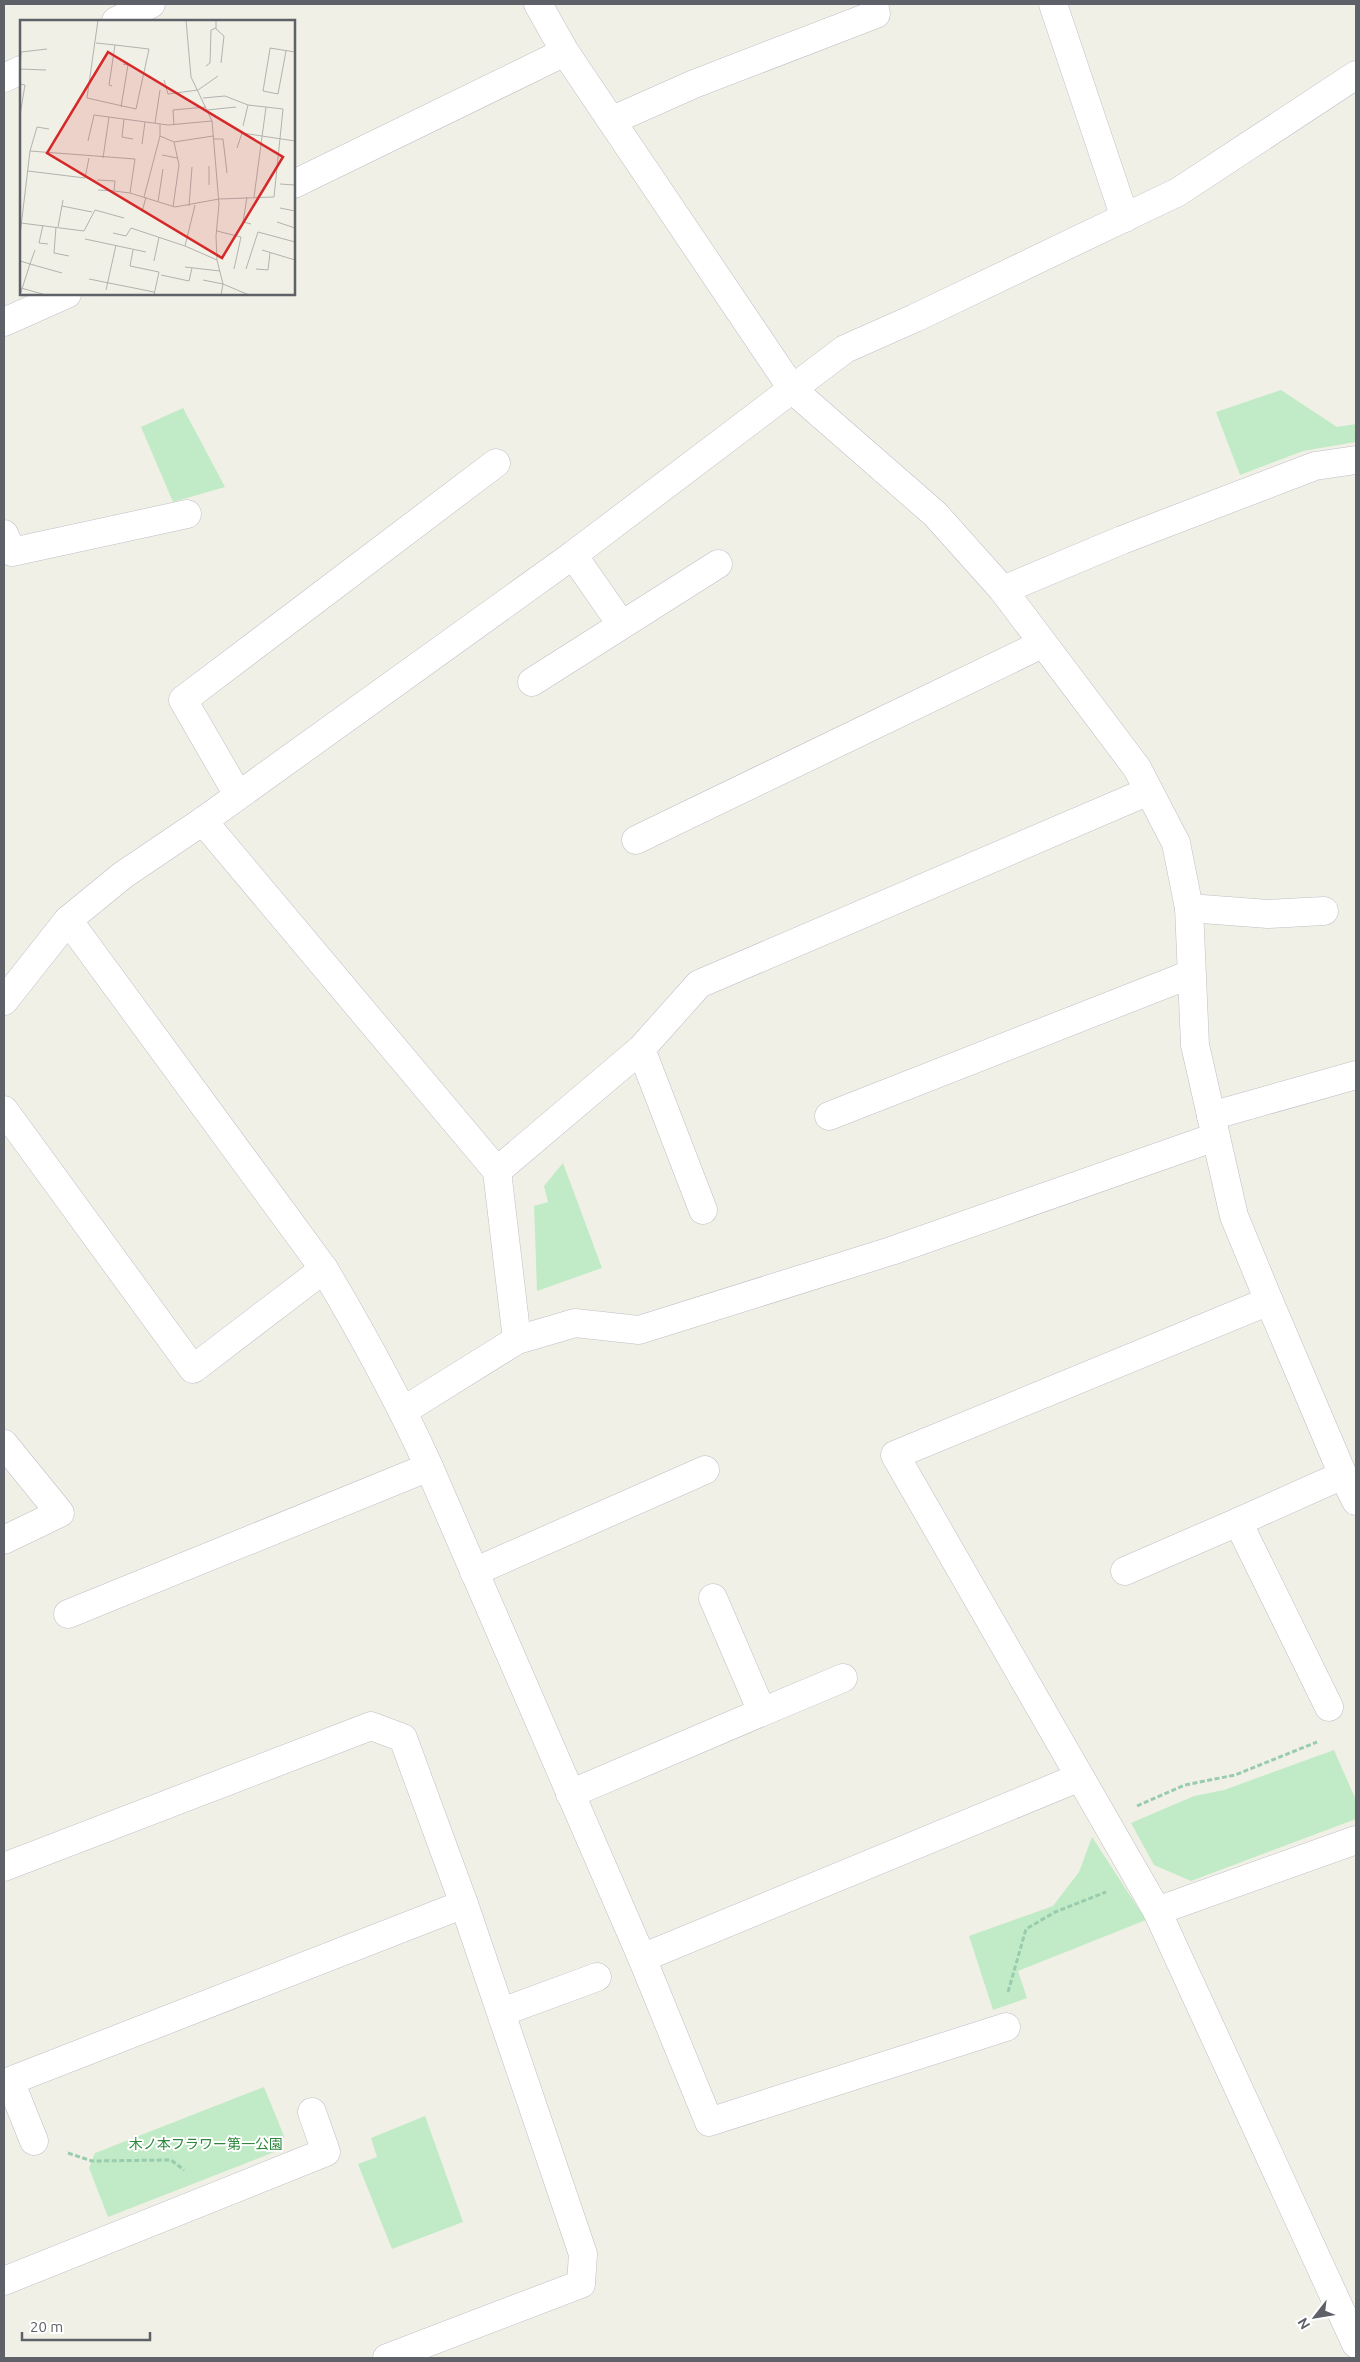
<svg xmlns="http://www.w3.org/2000/svg" width="1360" height="2362" font-family="Ubuntu,'Noto Sans JP',sans-serif">
<rect width="100%" height="100%" fill="#f1f0e6"/>
<!-- green -->
<g fill="#c1ebc6">
<polygon points="1281,390 1337,427 1356,424 1356,442 1303,451 1240,475 1216,412"/>
<polygon points="183,408 225,487 173,502 141,427"/>
<polygon points="563,1163 602,1268 537,1291 534,1206 548,1202 544,1186"/>
<polygon points="1334,1750 1356,1800 1356,1819 1191,1881 1154,1865 1131,1823 1194,1796 1224,1790"/>
<polygon points="1092,1837 1146,1920 1018,1971 1027,1998 993,2010 969,1936 1053,1906 1079,1872"/>
<polygon points="264,2087 284,2136 283,2143 277,2151 108,2217 89,2168 95,2153"/>
<polygon points="425,2116 463,2222 392,2249 358,2164 377,2157 371,2138"/>
</g>
<g fill="none" stroke-linecap="round" stroke-linejoin="round">
<defs>
<g id="minor">
<polyline points="538,4 565,52 793,390 935,514 1003,590 1137,768 1176,843 1189,908 1195,1045 1234,1216 1269,1301"/>
<polyline points="1053,4 1125,218"/>
<polyline points="116,21 151,4"/>
<polyline points="4,78 21,70"/>
<polyline points="613,120 694,84 876,14 874,4"/>
<polyline points="294,184 565,52"/>
<polyline points="4,322 67,294"/>
<polyline points="4,534 12,552 187,514"/>
<polyline points="573,555 621,624"/>
<polyline points="1003,590 1122,540 1315,466 1356,460"/>
<polyline points="532,682 718,564"/>
<polyline points="238,795 183,700 496,463"/>
<polyline points="203,821 497,1171 517,1340"/>
<polyline points="636,840 1042,644"/>
<polyline points="1189,908 1268,914 1324,911"/>
<polyline points="68,920 123,875 203,821 573,555 845,349 915,318 1178,192 1356,75"/>
<path d="M4 1001 68 920 324 1269C362 1333 398 1398 429 1467L642 1958 709 2122 1006 2027"/>
<polyline points="641,1049 703,1210"/>
<polyline points="4,1110 193,1369 324,1269"/>
<polyline points="829,1116 1191,974"/>
<polyline points="1211,1116 1356,1075"/>
<polyline points="497,1171 641,1049 699,984 1149,791"/>
<polyline points="403,1411 517,1340 575,1323 639,1330 891,1251 1215,1137"/>
<polyline points="4,1444 60,1513 4,1540"/>
<polyline points="1343,1475 1356,1501"/>
<polyline points="1125,1571 1238,1522"/>
<polyline points="474,1572 705,1470"/>
<polyline points="68,1614 429,1467"/>
<polyline points="1329,1707 1238,1522 1343,1475 1269,1301 895,1455 1157,1911 1356,2344"/>
<polyline points="762,1712 843,1678"/>
<polyline points="570,1794 762,1712 713,1598"/>
<polyline points="4,1867 371,1726 403,1738 464,1904 583,2254 581,2284 387,2358"/>
<polyline points="1157,1911 1356,1840"/>
<polyline points="642,1958 1080,1777"/>
<polyline points="502,2012 597,1977"/>
<polyline points="34,2141 10,2081 464,1904"/>
<polyline points="4,2281 326,2152 312,2112"/>
</g>
</defs>
<!-- minor casing -->
<use href="#minor" stroke="#bebfc6" stroke-width="29"/>
<!-- path -->
<g stroke="#99ccae" stroke-width="3" stroke-dasharray="5 2.5" stroke-linecap="butt">
<polyline points="1137,1806 1185,1785 1235,1775 1317,1742"/>
<polyline points="1008,1992 1026,1929 1055,1912 1106,1892"/>
<polyline points="68,2153 92,2161 171,2160 184,2170"/>
</g>
<!-- minor -->
<use href="#minor" stroke="#fff" stroke-width="28"/>
</g>
<g text-anchor="middle" stroke-width="4" stroke-linejoin="round" paint-order="stroke">
<!-- park labels -->
<g font-size="14" fill="#2d873c" stroke="#fff">
<text x="206" y="2149">木ノ本フラワー第一公園</text>
</g>
</g>
<!-- overview -->
<g transform="translate(20 20)">
<rect width="275" height="275" fill="#f1f0e6"/>
<path fill="none" stroke="#b2b3b0" stroke-width="1" d="M78 0 67 78 116 89 129 29 95 25M196 0V9L204 16 201 43M76 23 95 25 89 65 92 66M266 31 258 74 243 71 250 29V28L275 32M186 46 190 43 191 10 196 8M0 49 26 50M0 56 1 32 27 29M144 60 148 74 178 70 198 56M0 64 5 65 0 95M101 87 108 45 103 44M187 90 216 87M104 99 102 117 113 119M192 101 199 184 196 216 197 240 203 264 201 275M135 103 140 70M154 105 153 90 186 87M223 106 228 85M140 116 154 122 193 116M193 119H203L207 153M68 121 74 95 148 105 192 101 171 57 166 0M122 124 125 102M217 128 222 113 275 121M10 131 17 107 29 109M142 135 157 138M83 138 89 97M189 146V165M8 151 65 158 69 138M260 164 275 165M78 170 94 171M110 173 155 187 199 179 254 177 263 89 228 85 205 76 183 78M124 177 140 116V104M227 177 223 202 231 204M234 177 246 87M138 182 143 149M175 185 165 226 197 240M42 186 72 192M169 186 172 147M153 187 159 145 154 122M260 188 275 191M122 192 126 177M257 202 275 208M1 203 64 211 75 190 104 198M23 205 19 223 28 224M36 207 34 233 49 236M38 207 43 180M197 211 221 217 214 249M93 213 106 216 111 208 165 226M0 215 10 131 115 139 110 173 94 171 95 161 77 160M65 219 126 232M15 230 10 244 42 253M113 230 110 246 139 252 134 275M242 230 275 240M0 241 10 244 0 275M134 241 139 217M165 247 200 251M226 249 238 212 275 222M236 249 248 250 250 233M141 255 169 261 172 248M69 259 134 272M183 260 203 264 229 275M1 268 26 275M86 270 96 225"/>
<path fill="#d62828" fill-opacity="0.15" stroke="#d62828" stroke-width="2.5" d="M88 32 263 137 202 238 27 133Z"/>
<rect width="275" height="275" fill="none" stroke="#5e6168" stroke-width="2.5"/>
</g>
<!-- border -->
<rect width="1360" height="2362" fill="none" stroke="#5e6168" stroke-width="10"/>
<!-- north arrow -->
<g transform="translate(1315 2317) rotate(239)" stroke="#ffffff" stroke-width="4" paint-order="stroke">
<path d="M0-4L9 19L0 12L-9 19Z" fill="#5e6168"/>
<text y="-8" font-size="14" font-weight="bold" text-anchor="middle" fill="#5e6168">N</text>
</g>
<!-- scale -->
<path d="M22 2332v8h128v-8" fill="none" stroke="#5e6168" stroke-width="2.5"/>
<text x="30" y="2332" font-size="15" fill="#5e6168" stroke="#ffffff" stroke-width="4" paint-order="stroke">20 m</text>
</svg>
